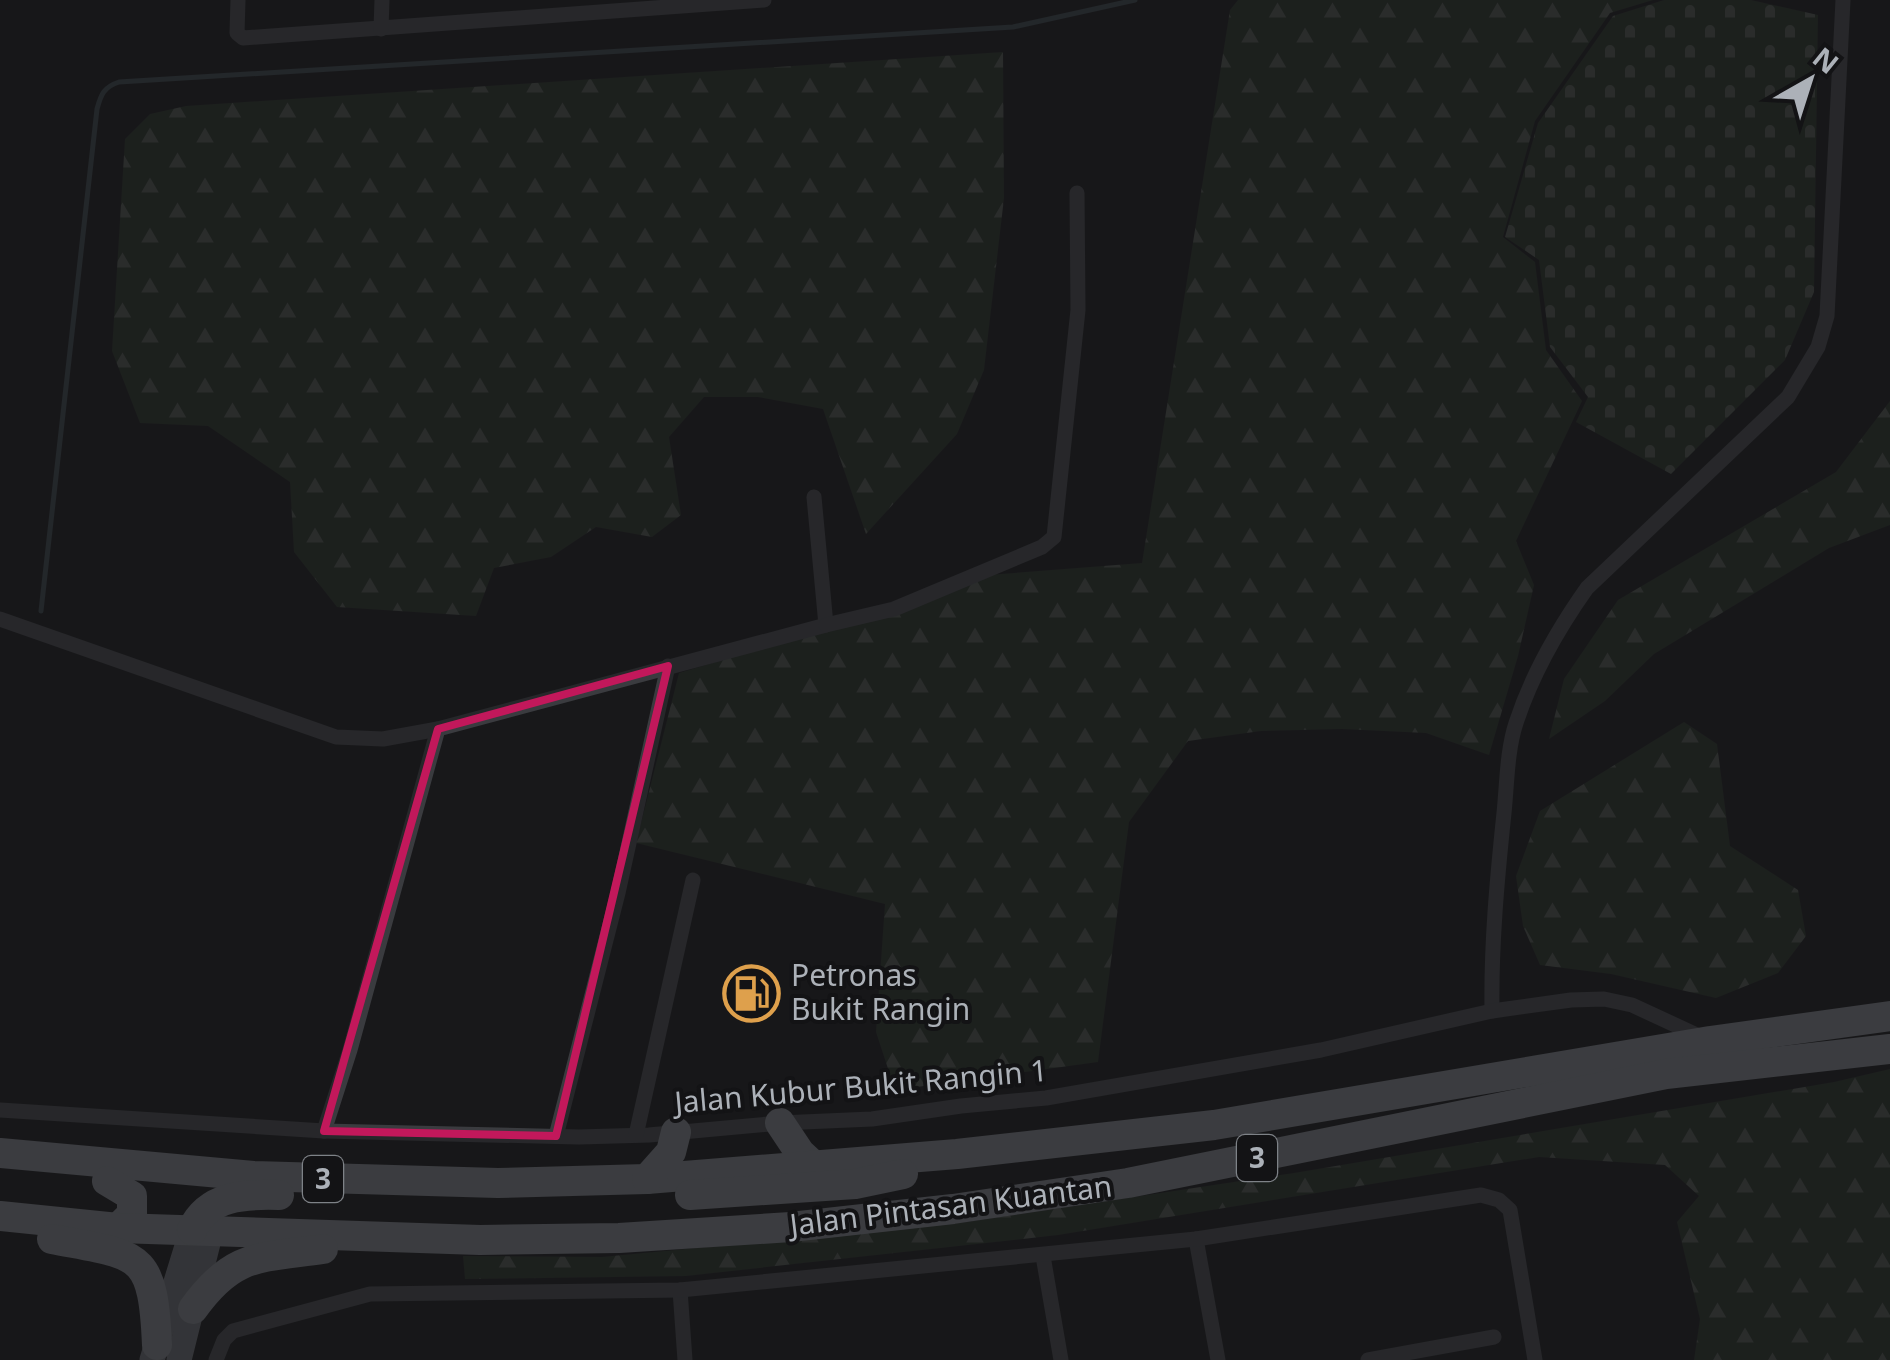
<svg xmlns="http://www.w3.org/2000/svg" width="1890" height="1360" font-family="'Noto Sans',sans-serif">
<defs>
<pattern id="forest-firs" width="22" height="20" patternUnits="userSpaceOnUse" patternTransform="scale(2.5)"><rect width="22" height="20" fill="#232a23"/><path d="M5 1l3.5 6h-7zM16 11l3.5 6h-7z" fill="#404641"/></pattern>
<pattern id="cemetery-stones" width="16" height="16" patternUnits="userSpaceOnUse" patternTransform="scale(2.5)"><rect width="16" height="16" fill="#232a23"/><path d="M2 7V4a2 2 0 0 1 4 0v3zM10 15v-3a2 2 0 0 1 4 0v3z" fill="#404641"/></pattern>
</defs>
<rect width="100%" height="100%" fill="#18181a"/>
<!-- forest -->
<g fill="url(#forest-firs)">
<polygon points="1238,0 1653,0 1610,13 1535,121 1503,237 1535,262 1546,350 1582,401 1516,541 1534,585 1518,656 1489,755 1426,733 1342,729 1261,731 1188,741 1129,822 1098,1062 895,1090 876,1032 885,904 636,843 679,673 865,617 962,577 1142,563 1230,10"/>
<polygon points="1003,52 1004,198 984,370 957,434 866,534 823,409 758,397 704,397 669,437 681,515 652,537 596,527 551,557 494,568 476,616 337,607 294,552 290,482 208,426 140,423 112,351 125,139 150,114 186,106"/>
<polygon points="1890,401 1890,525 1829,548 1654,654 1605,701 1549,739 1564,679 1618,600 1836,472"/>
<polygon points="1684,722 1717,744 1730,846 1798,890 1806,936 1778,973 1716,998 1611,974 1540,965 1523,926 1516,876 1540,811"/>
<polygon points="1890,1069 1890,1360 1694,1360 1700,1319 1677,1222 1699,1196 1665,1165 1539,1157 1058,1235 686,1276 465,1279 463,1256 602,1257 967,1222 1294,1173 1834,1082"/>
</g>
<!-- cemetery -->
<polygon fill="url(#cemetery-stones)" points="1664,0 1751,0 1818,15 1814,292 1785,360 1671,474 1576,422 1588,397 1550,347 1539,260 1505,237 1538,123 1613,16"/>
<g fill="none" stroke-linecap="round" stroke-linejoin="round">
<!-- stream -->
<path stroke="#323a3f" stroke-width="5" d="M41 611 97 109C101 94 104 87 119 82L1013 27 1135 0"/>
<!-- street -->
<g stroke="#3a3b3f" stroke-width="15">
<polyline points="238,0 237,33 243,38 764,0"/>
<polyline points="381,29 382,0"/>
<polyline points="0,619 336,737 383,739 438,729 826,625 814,497"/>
<polyline points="826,625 894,609 1042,547 1054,537 1078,310 1077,193"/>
<path d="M1492 1011C1491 945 1497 880 1504 813 1507 784 1507 750 1516 723 1532 674 1558 629 1587 588L1788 397 1818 347 1827 316 1843 0"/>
<polyline points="0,1110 324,1131 579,1137 649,1135 780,1123 872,1119 961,1106 1046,1098 1321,1050 1492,1011 1571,1000 1604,999 1632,1005 1701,1037"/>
<polyline points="324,1131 350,1050 438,729"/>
<polyline points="636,1135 693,880"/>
<polyline points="556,1136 618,893 668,666"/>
<polyline points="1196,1239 1218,1360"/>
<polyline points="1043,1256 1061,1360"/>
<polyline points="680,1290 685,1360"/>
<polyline points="216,1360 224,1340 233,1331 370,1294 680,1290 1196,1239 1481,1195 1499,1200 1510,1210 1535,1360"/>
<polyline points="1368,1360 1494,1337"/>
</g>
<!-- primary -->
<g stroke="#56585d" stroke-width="25">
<polyline points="152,1360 192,1230"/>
<polyline points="179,1360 211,1231"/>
</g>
<!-- highway -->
<g stroke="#66696f" stroke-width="30">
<polyline points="780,1123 800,1153 814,1166"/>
<polyline points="0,1153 253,1176 498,1183 647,1179 957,1154 1214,1125 1710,1041 1890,1016"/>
<polyline points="647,1179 671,1152 676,1132"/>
<polyline points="107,1181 132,1196 132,1214 118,1228"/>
<polyline points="690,1195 855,1184 903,1174"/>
<polyline points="0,1216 118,1228 480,1240 619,1238 791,1227 953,1209 1128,1183 1666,1074 1890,1049"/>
<path d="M192 1230C208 1195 245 1194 279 1195"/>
<path d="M52 1239C140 1256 153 1250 157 1345"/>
<path d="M193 1309C233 1253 259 1258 323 1249"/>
</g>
</g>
<!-- marked area -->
<path d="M0 0H1890V1360H0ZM668 666 556 1136 324 1131 438 729Z" fill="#18181a" fill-opacity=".55" fill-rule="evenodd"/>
<path fill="none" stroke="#c2185b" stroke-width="8" stroke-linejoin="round" d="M668 666 556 1136 324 1131 438 729Z"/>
<!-- icons -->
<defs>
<symbol id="fuel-ring" viewBox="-11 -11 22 22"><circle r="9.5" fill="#131315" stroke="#dea04c" stroke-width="1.5"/><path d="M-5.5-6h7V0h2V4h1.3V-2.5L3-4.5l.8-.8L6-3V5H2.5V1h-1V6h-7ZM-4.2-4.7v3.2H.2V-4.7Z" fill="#dea04c"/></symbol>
</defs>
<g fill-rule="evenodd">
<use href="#fuel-ring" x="720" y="962" width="63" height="63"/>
</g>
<g text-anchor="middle" stroke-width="8" stroke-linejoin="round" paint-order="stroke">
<!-- shield labels -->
<g fill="#131315" stroke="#7e8287" stroke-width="2.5">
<rect x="1237" y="1135" width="40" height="46" rx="8"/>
<rect x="303" y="1156" width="40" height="46" rx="8"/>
</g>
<g font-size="28" font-weight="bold" fill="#acb1b8">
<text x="1257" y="1168">3</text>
<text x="323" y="1189">3</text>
</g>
<!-- poi labels -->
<g font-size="30" fill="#acb1b8" stroke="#131315" text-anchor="start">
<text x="791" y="986">Petronas<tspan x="791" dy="34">Bukit Rangin</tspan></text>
</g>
<!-- street labels -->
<g font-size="30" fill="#acb1b8" stroke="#131315">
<text transform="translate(861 1087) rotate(-5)" y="10">Jalan Kubur Bukit Rangin 1</text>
<text transform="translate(951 1206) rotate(-7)" y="10">Jalan Pintasan Kuantan</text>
</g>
</g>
<!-- north arrow -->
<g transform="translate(1810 80) rotate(39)" stroke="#131315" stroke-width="8" paint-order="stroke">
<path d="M0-8L18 38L0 25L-18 38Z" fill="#acb1b8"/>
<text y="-15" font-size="28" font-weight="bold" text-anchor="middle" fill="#acb1b8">N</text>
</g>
</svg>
